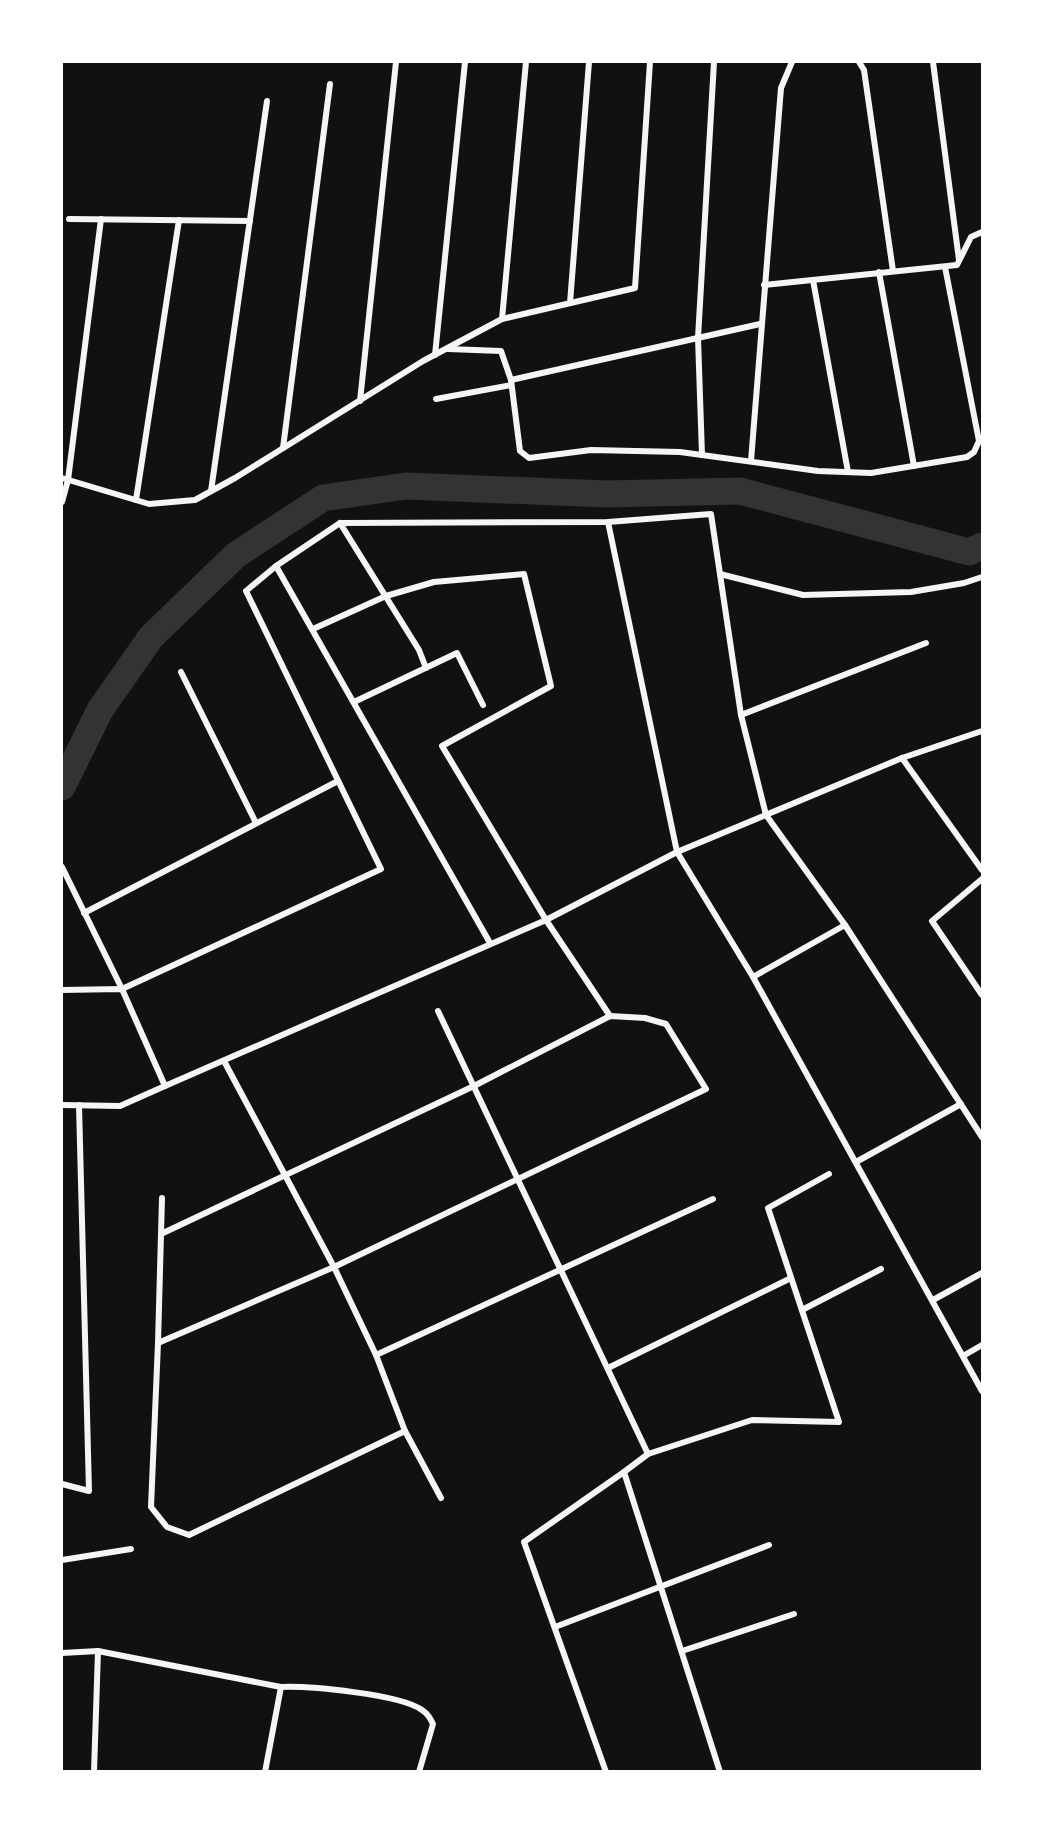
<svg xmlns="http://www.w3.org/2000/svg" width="1044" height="1833" font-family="'Fira Sans',sans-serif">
<rect width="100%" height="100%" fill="#111"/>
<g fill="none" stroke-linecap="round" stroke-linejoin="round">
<!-- river -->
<polyline stroke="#333" stroke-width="27" points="62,787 100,710 151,637 236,555 323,498 406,486 606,494 740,491 969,552 982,546"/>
<!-- minor -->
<g stroke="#f5f5f5" stroke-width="6">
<polyline points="859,62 864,70 893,271"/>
<polyline points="933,62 959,260"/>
<polyline points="69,219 250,221"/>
<polyline points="879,272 914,466"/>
<polyline points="813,280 848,472"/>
<polyline points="764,285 957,265 971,237 982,232"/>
<polyline points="570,303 589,62"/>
<polyline points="502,319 526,62"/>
<polyline points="448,349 501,351 511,380 520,451 529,458 591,450 680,452 818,471 871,473 967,457 974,452 979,441 945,267"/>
<polyline points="435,355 465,62"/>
<polyline points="511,380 760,324"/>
<polyline points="436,399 511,385"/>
<polyline points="360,401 396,62"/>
<polyline points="283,448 330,84"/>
<polyline points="702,455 698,338 714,62"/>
<polyline points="751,461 781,88 792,62"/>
<polyline points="62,478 149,504 195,500 235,478 423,361 502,319 635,288 650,62"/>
<polyline points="211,491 267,101"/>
<polyline points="136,500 179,220"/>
<polyline points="62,502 68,480 101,219"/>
<polyline points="276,566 490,943"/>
<polyline points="720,574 803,595 911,592 964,583 982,577"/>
<polyline points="313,629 386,596 434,582 524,574 551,686 442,746 546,920 610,1016"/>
<polyline points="426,668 419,650 340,523 608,522 711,514 741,715 766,815 845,925 982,1137"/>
<polyline points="181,672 256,823"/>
<polyline points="354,702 457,653 483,705"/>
<polyline points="741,715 926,643"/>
<polyline points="982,731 902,758 677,852 753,977 982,1391"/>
<polyline points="902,758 982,870"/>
<polyline points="62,867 122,989 381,869 246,591 276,566 340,523"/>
<polyline points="982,879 932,921 982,995"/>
<polyline points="84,913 338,781"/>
<polyline points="753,977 845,925"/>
<polyline points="62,990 122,989 165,1086 546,920 677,852 608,522"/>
<polyline points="438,1011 648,1454 752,1420 839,1422 768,1208 829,1174"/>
<polyline points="224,1061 334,1267 376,1355 713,1199"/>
<polyline points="62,1105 120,1106 165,1086"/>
<polyline points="856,1162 961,1104"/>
<polyline points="161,1234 474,1086 610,1016 645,1018 666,1024 706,1089 334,1267 158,1343 162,1198"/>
<polyline points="933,1300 982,1273"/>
<polyline points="802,1310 881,1269"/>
<polyline points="158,1343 151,1507 167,1527 189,1535 405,1431 441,1498"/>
<polyline points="376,1355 405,1431"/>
<polyline points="963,1356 982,1345"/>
<polyline points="608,1368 791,1278"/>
<polyline points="648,1454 624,1472 720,1772"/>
<polyline points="62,1484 89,1491 79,1105"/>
<polyline points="62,1560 131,1549"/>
<polyline points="555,1627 769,1545"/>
<polyline points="682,1651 794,1614"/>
<polyline points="62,1653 98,1651"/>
<path d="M94 1772 98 1651 281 1687C309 1686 400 1694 422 1710 428 1714 430 1718 433 1724L419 1772"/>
<polyline points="265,1772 281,1687"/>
<polyline points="606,1772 524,1542 624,1472"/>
</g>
</g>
<!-- border -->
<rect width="1044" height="1833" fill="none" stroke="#ffffff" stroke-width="126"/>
</svg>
